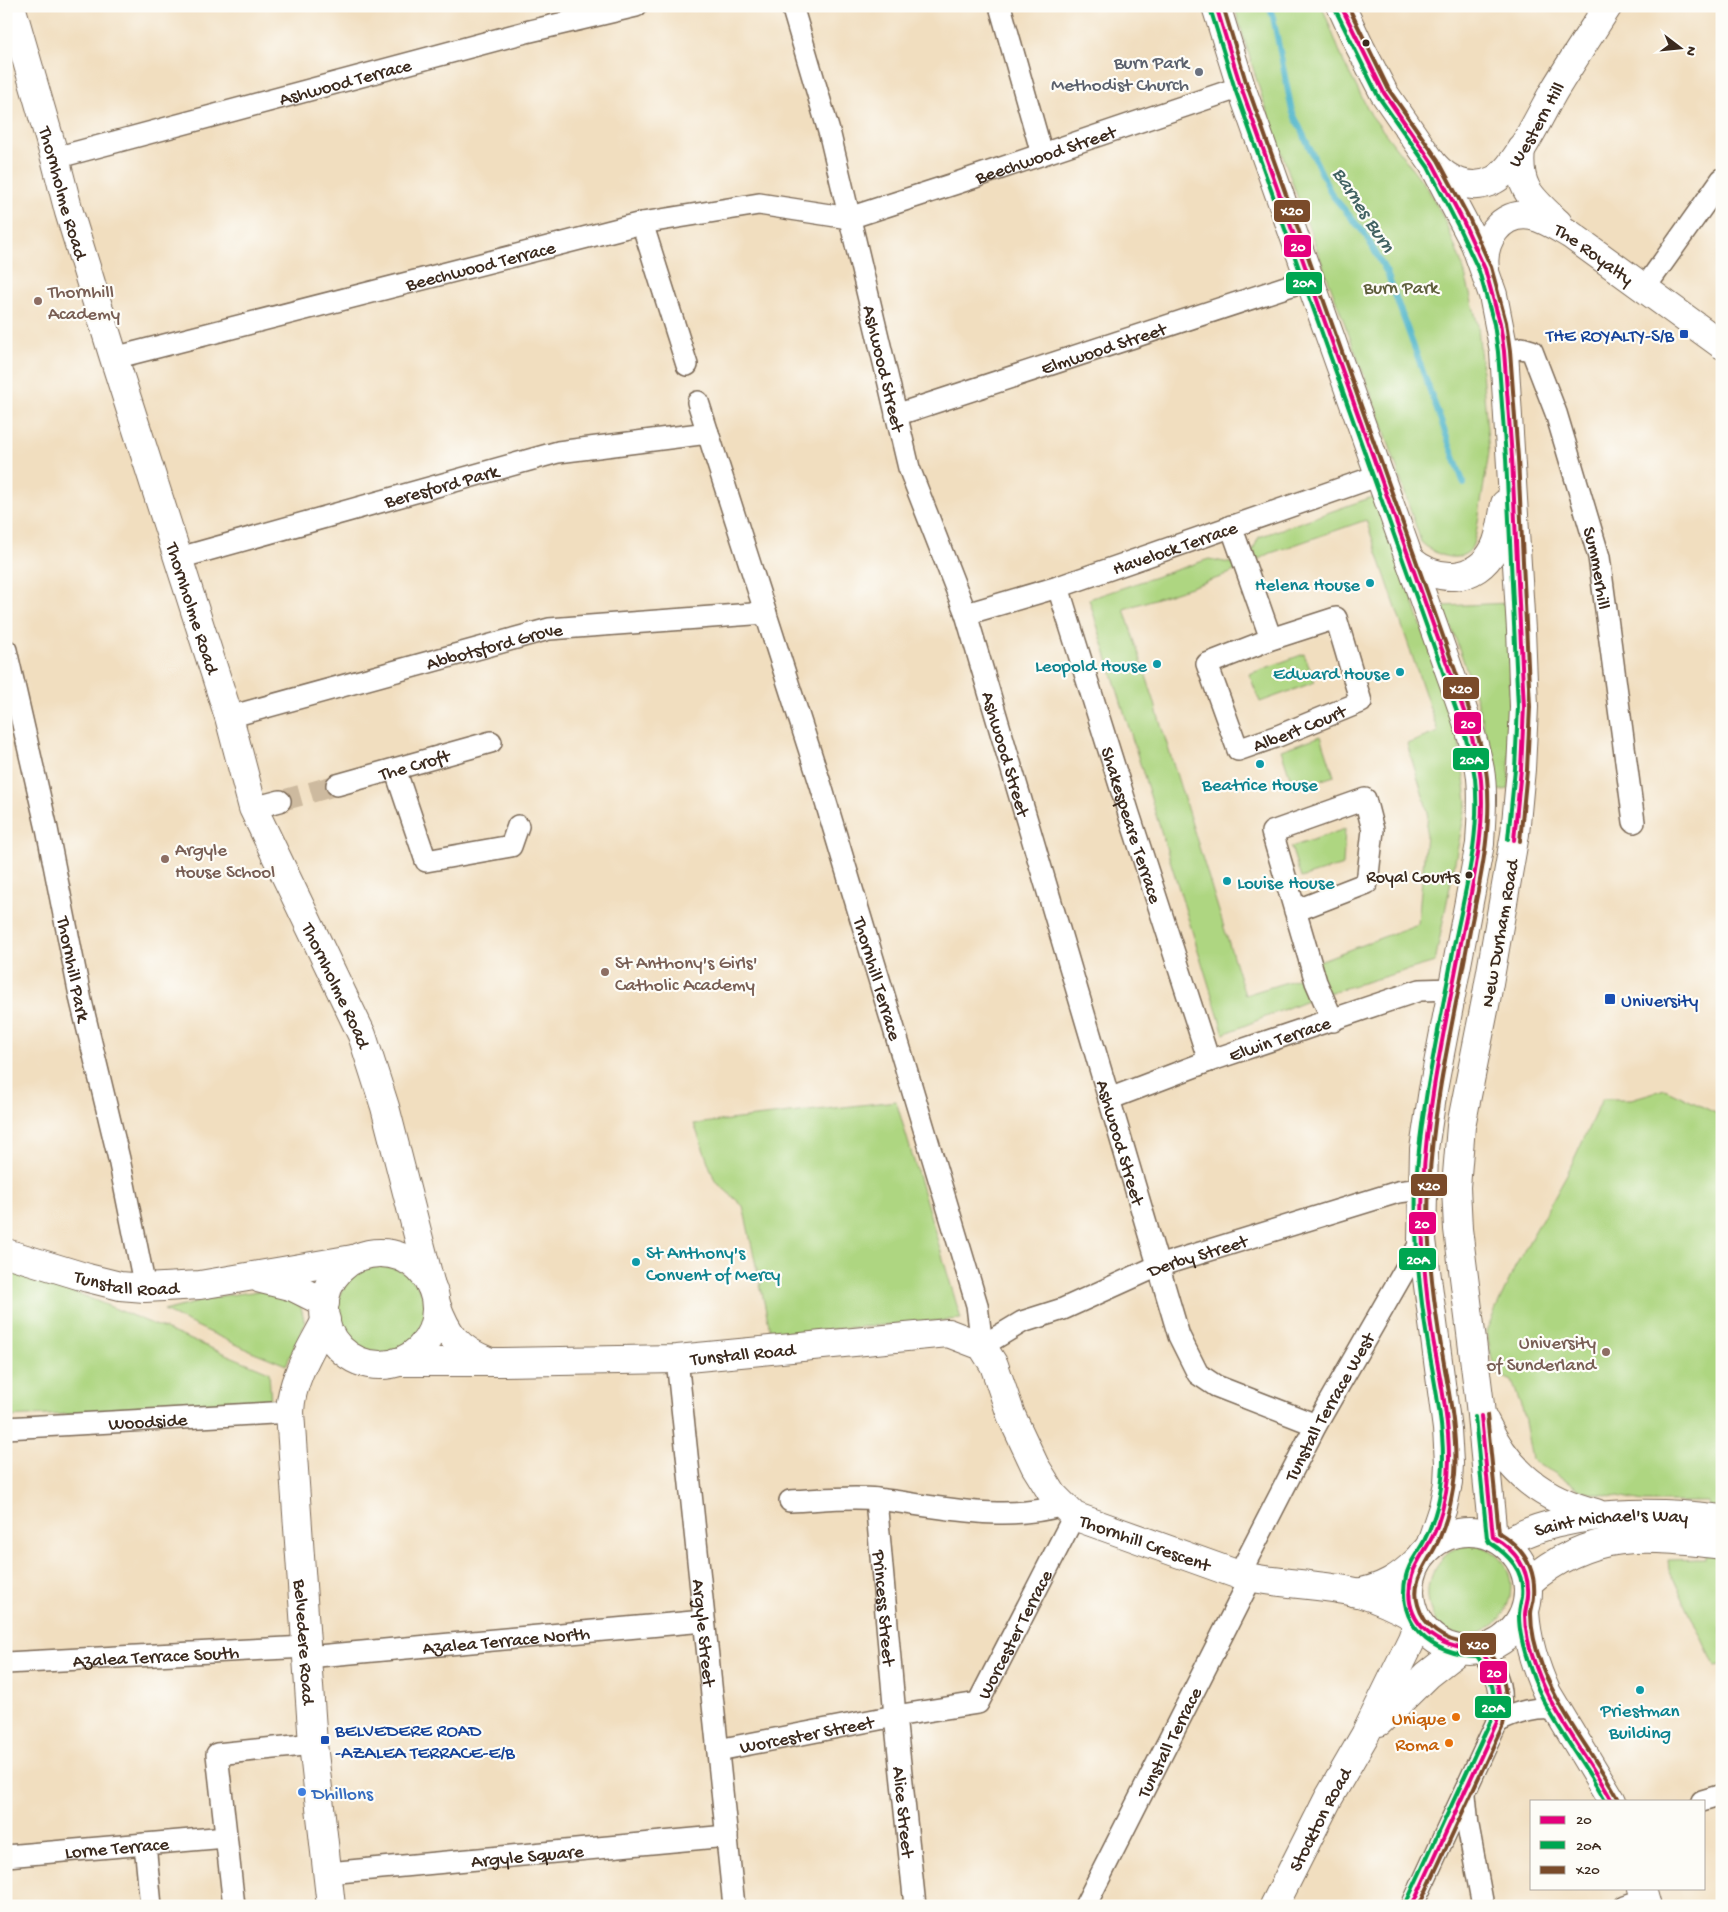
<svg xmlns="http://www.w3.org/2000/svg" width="1728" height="1912" font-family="'Gochi Hand',sans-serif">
<rect width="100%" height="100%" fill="#fdfcf7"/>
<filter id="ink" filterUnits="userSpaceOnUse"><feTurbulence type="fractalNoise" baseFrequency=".02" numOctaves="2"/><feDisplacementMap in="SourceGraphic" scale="10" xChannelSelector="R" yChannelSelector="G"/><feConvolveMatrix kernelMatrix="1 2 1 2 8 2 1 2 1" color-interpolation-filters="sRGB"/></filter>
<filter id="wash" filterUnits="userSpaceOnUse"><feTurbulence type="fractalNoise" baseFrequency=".0096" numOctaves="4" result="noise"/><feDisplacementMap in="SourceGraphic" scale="20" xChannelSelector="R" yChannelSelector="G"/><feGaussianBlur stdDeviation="1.12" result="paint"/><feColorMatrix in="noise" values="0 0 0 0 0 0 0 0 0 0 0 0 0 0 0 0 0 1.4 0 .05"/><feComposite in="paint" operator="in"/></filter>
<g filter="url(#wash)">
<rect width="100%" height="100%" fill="#f1debf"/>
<!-- green -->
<g fill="#aed681" stroke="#748050">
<path d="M1234 6H1322L1344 63 1371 115 1428 189 1445 221 1464 270 1478 326 1489 452 1476 534C1474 540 1473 548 1468 552 1453 564 1433 553 1421 542L1382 423 1301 207 1262 97Z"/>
<polygon points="1378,495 1459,740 1467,801 1435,962 1321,995 1311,964 1418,924 1428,812 1407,744 1438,732 1366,520 1271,553 1224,576 1124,609 1155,703 1157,712 1245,995 1300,978 1307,1000 1224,1034 1089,599 1209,559 1245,566 1259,537"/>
<path d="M1510 603 1509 789 1495 791C1492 774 1491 757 1487 741 1477 695 1460 650 1443 606Z"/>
<polygon points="1304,654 1315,682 1260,702 1249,674"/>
<polygon points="1321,736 1334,776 1294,789 1281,750"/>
<polygon points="1345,829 1343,865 1301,878 1291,847"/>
<polygon points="1665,1089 1722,1116 1722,1665 1714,1666 1669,1569 1668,1560 1706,1559 1709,1502 1643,1502 1580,1490 1532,1460 1523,1411 1512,1381 1495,1373 1486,1331 1516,1265 1567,1174 1602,1099 1631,1099"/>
<polygon points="896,1101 961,1319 771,1334 743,1206 715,1181 694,1124"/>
<circle cx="381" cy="1310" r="44"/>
<polygon points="6,1271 82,1295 269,1372 271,1405 6,1417"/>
<polygon points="260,1291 283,1292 301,1307 305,1324 286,1365 244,1348 164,1311 221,1296"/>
<path d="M1468 1545C1473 1546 1479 1546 1483 1547 1533 1565 1510 1644 1458 1634 1450 1633 1441 1629 1436 1621 1421 1598 1427 1567 1450 1551 1456 1548 1462 1547 1468 1545Z"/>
</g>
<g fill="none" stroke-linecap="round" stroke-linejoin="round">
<!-- stream -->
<polyline stroke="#4bb4c9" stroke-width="6" points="1269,6 1273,17 1292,111 1332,195 1365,234 1387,273 1464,484"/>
</g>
</g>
<g filter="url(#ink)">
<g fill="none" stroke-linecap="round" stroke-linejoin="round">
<!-- street-tunnel -->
<polyline stroke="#cdba9f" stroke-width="21" stroke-dasharray="21 11" stroke-linecap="butt" points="280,801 337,785"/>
<defs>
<g id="street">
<path id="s1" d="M792 6 830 135 909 468 966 614 1179 1336 1198 1374 1216 1386 1316 1425"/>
<polyline points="1000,6 1042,154"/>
<path id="s2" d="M55 158 526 32 636 6"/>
<polyline points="642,223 687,365"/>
<polyline points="1644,289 1722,179"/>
<path id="s3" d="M1504 351 1522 348 1532 351 1556 413 1599 557 1634 822"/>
<path id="s4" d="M114 358 642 223 759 204 849 218 960 182 1241 87"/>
<path id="s5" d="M698 402 821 786 977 1305 982 1346 1022 1322 1063 1309 1158 1266 1398 1192 1422 1189"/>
<path id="s6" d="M896 415 1310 279"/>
<path id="s7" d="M1231 526 1271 639 1207 664 1238 750 1278 736 1361 702 1336 618 1271 639"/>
<path id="s8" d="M179 558 558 452 708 433"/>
<path id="s9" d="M1058 587 1129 814 1209 1061"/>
<path id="s10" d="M966 614 1058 587 1380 475"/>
<path id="s11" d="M6 650 47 829 81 1001 119 1159 145 1288"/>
<path id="s12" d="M229 717 549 629 766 613"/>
<polyline points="395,769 426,861 511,846 518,826"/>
<path id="s13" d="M337 785 491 742"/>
<polyline points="253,808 280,801"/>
<polyline points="1295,911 1367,883 1373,830 1365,799 1272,832 1316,982 1333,1021"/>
<path id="s14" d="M1109 1099 1209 1061 1420 990 1453 989"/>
<path id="s15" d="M677 1359 734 1906"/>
<path id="s16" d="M6 1428 290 1412"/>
<path id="s17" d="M876 1499 895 1716 915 1906"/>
<path d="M790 1501C819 1500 848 1496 877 1499 937 1506 1004 1523 1063 1505"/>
<path id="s18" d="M1239 1575 1316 1425 1422 1240"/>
<path id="s19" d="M307 1657 704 1621"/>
<path id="s20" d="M6 1663 306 1647"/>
<path d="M1497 1722C1517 1712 1535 1707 1558 1709"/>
<path id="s21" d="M718 1750 895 1716 978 1703 1074 1516"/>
<polyline points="1465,1795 1468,1826 1483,1906"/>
<polyline points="1702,1801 1722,1795"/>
<polyline points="145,1844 151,1906"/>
<path id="s22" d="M6 1856 226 1837"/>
<path id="s23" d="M328 1873 727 1836"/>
<polyline points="234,1906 217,1754 313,1744"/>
<path id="s24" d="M1085 1906 1251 1578"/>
<path d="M1412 1906 1497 1722C1505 1694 1499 1671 1480 1650"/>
<polyline points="1625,1906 1645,1899"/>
</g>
<g id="secondary">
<path id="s25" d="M11 6 55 158 69 212 114 358 229 717 253 808 362 1035 385 1107 431 1286"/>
<path id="s26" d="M6 1253 88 1278 120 1286 145 1288 200 1285 353 1259"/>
<circle cx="380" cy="1309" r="56"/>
<polyline points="261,1279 293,1287 325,1303"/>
<path d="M436 1304C447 1334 457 1349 488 1361"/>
<path id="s27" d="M326 1320C311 1349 291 1379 290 1412L313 1744 331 1906"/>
<path id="s28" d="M397 1362H502L677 1359 948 1333 982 1346 994 1365 1011 1415 1035 1466 1053 1495 1074 1516 1239 1575C1279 1585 1320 1583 1359 1593 1379 1599 1398 1608 1416 1618"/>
<path d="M1356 1593C1382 1589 1400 1578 1418 1560"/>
<path d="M1525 1612C1527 1641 1535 1667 1547 1693L1612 1801"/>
<polyline points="1642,1888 1647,1906"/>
</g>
<g id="primary">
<path d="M1521 148C1517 188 1530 197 1558 223"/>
<path id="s29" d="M1433 164C1448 181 1471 192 1494 180 1516 169 1541 112 1555 89 1572 61 1590 34 1608 6"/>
<path id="s30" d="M1485 269C1481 242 1500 210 1532 216 1546 219 1559 228 1571 235L1722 345"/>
</g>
<g id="highway">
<path d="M1216 6 1241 87 1455 687C1464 714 1475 741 1480 770 1484 794 1481 819 1480 844L1433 1090 1424 1149 1422 1240 1447 1429 1449 1463 1448 1483 1443 1507 1430 1546"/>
<polyline points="1341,6 1359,45 1384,93 1433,164 1475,244 1493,295 1504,351 1521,630 1524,707 1521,769 1515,834 1486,1000 1461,1126 1456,1187 1458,1229 1480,1405 1493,1537"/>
<path d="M1410 560C1437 583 1476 583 1494 549 1501 536 1502 519 1505 504"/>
<path d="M1485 1422C1509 1473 1542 1499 1596 1513"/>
<circle cx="1469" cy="1591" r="59"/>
<path id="s31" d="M1504 1543C1520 1535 1536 1528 1554 1524 1608 1510 1667 1512 1722 1519"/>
<path d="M1528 1583C1589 1529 1647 1536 1722 1545"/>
<polyline points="1379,1722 1427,1675 1459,1650"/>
<path id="s32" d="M1274 1906 1328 1799 1365 1735 1412 1639 1418 1622"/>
</g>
</defs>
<!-- street casing -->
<use href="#street" stroke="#7b6956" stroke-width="24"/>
<!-- secondary casing -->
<use href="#secondary" stroke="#7b6956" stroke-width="30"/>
<!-- primary casing -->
<use href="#primary" stroke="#7b6956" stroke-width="30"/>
<!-- highway casing -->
<use href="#highway" stroke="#7b6956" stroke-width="30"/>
<!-- street -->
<use href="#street" stroke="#fff" stroke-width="21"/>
<!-- secondary -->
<use href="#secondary" stroke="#fff" stroke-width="28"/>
<!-- primary -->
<use href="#primary" stroke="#fff" stroke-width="28"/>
<!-- highway -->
<use href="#highway" stroke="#fff" stroke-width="28"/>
<defs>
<g id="bus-1">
<path d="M1216 6 1241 87 1466 717C1472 738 1479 759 1481 780 1486 835 1471 890 1461 943 1446 1023 1427 1104 1423 1185 1420 1237 1425 1288 1433 1339 1440 1378 1449 1418 1449 1458 1449 1481 1445 1504 1437 1526 1431 1545 1417 1558 1412 1575 1399 1622 1437 1650 1480 1650 1498 1672 1503 1694 1497 1722L1412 1906"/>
<polyline points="1341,6 1384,93 1433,164 1463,221 1485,269 1500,323 1504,351 1512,458 1524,707 1521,769 1514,840"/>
<path d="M1481 1416 1493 1537C1515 1550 1530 1569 1528 1596 1528 1602 1525 1608 1525 1615 1525 1632 1530 1651 1536 1667 1553 1715 1588 1756 1612 1801"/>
</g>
<g id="bus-2">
<path d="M1210 8 1235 89 1460 720C1466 738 1472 758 1475 778 1481 834 1465 891 1454 946 1440 1025 1421 1104 1416 1184 1414 1238 1419 1291 1428 1344 1434 1381 1443 1420 1443 1458 1443 1486 1437 1516 1424 1541 1418 1553 1409 1562 1406 1576 1395 1624 1432 1656 1477 1656 1493 1676 1497 1696 1491 1720L1406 1903"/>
<polyline points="1335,9 1378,96 1428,167 1457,224 1479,271 1494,324 1498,352 1506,458 1518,707 1515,769 1508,839"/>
<path d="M1475 1417 1487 1538 1489 1542C1509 1555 1525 1571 1522 1597 1521 1603 1519 1609 1519 1616 1519 1634 1524 1651 1530 1668 1545 1716 1581 1756 1605 1801"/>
</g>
<g id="bus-3">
<path d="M1223 6 1247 85 1471 715C1478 736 1485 757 1487 778 1493 833 1478 888 1468 941 1453 1022 1433 1104 1429 1187 1426 1239 1432 1289 1440 1340 1447 1384 1458 1430 1455 1474 1453 1495 1448 1517 1440 1537 1431 1560 1410 1578 1418 1605 1424 1627 1444 1641 1466 1643 1473 1644 1479 1643 1485 1646 1504 1670 1511 1695 1503 1725L1419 1906"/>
<polyline points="1348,6 1389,90 1438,160 1469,218 1491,267 1506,322 1510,351 1518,458 1530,707 1527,770 1520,841"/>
<path d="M1487 1415 1499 1533C1522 1547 1536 1568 1534 1596 1534 1602 1531 1608 1531 1614 1531 1632 1536 1650 1542 1666 1560 1714 1594 1754 1618 1798"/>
</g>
</defs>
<!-- bus-1 casing -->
<use href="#bus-1" stroke="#fdfcf7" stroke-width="8"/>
<!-- bus-2 casing -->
<use href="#bus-2" stroke="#fdfcf7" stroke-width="8"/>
<!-- bus-3 casing -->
<use href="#bus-3" stroke="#fdfcf7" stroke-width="8"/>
<!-- bus-1 -->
<use href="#bus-1" stroke="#e5007d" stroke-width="4"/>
<!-- bus-2 -->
<use href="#bus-2" stroke="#00a651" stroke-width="4"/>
<!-- bus-3 -->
<use href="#bus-3" stroke="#7a4b2a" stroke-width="4"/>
</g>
</g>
<!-- markers -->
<g fill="#3b2a1e" stroke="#fdfcf7" stroke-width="2">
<circle cx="1366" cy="43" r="4.5"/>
<circle cx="1469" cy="875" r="4.5"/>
</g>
<circle fill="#6b7280" stroke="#fdfcf7" stroke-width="2" cx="1199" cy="72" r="5"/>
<g fill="#8d6e63" stroke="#fdfcf7" stroke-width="2">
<circle cx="38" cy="301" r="5"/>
<circle cx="165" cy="859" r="5"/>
<circle cx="605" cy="972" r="5"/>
<circle cx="1606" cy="1352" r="5"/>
</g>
<g fill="#1a4fb4" stroke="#fdfcf7" stroke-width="2">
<rect x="1679" y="329" width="10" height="10" rx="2.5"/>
<rect x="1604" y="993" width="12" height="12" rx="2.5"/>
<rect x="320" y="1735" width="10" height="10" rx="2.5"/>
</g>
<g fill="#0f9aa8" stroke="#fdfcf7" stroke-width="2">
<circle cx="1370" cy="583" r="5"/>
<circle cx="1157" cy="664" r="5"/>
<circle cx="1400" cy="672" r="5"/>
<circle cx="1260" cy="764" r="5"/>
<circle cx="1227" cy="881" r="5"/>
<circle cx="636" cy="1262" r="5"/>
<circle cx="1640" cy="1690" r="5"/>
</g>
<g fill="#e8710a" stroke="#fdfcf7" stroke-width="2">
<circle cx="1456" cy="1717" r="5"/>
<circle cx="1449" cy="1743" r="5"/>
</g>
<circle fill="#3f7fe0" stroke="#fdfcf7" stroke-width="2" cx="302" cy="1792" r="5"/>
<g text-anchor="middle" stroke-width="4.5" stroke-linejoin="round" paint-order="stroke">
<!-- bus labels -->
<g font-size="18" fill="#3b2a1e" stroke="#fdfcf7" text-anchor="end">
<text x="1460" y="882">Royal Courts</text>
</g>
<!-- worship labels -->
<g font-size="19" fill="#5b616d" stroke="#fdfcf7" text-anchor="end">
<text x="1189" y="68">Burn Park<tspan x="1189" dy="22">Methodist Church</tspan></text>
</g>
<!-- street labels -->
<g font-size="19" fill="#3b2a1e" stroke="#fdfcf7">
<text dy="7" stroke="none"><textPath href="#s2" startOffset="300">Ashwood Terrace</textPath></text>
<text dy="7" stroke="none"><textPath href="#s29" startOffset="139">Western Hill</textPath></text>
<text dy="7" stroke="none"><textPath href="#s4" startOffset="961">Beechwood Street</textPath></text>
<text dy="7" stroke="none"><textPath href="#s25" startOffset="194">Thornholme Road</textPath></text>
<text dy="7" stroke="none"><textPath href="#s30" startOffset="156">The Royalty</textPath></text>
<text dy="7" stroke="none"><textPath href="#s4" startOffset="378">Beechwood Terrace</textPath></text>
<text dy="7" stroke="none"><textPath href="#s6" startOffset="218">Elmwood Street</textPath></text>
<text dy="7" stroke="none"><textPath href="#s1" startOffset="374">Ashwood Street</textPath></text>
<text dy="7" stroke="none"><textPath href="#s8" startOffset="272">Beresford Park</textPath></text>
<text dy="7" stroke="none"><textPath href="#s10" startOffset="219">Havelock Terrace</textPath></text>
<text dy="7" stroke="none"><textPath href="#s3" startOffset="256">Summerhill</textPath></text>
<text dy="7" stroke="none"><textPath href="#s25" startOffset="629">Thornholme Road</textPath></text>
<text dy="7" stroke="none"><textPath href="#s12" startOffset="275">Abbotsford Grove</textPath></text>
<text dy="7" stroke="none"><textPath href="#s7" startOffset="345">Albert Court</textPath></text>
<text dy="7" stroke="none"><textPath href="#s1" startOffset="779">Ashwood Street</textPath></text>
<text dy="7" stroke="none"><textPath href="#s13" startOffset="80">The Croft</textPath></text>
<text dy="7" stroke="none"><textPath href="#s9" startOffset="249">Shakespeare Terrace</textPath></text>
<text transform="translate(1498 933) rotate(-80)" y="7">New Durham Road</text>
<text dy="7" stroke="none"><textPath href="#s11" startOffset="326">Thornhill Park</textPath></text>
<text dy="7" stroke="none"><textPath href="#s5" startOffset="604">Thornhill Terrace</textPath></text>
<text dy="7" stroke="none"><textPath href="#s25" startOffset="1034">Thornholme Road</textPath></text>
<text dy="7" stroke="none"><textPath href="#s14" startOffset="181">Elwin Terrace</textPath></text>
<text dy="7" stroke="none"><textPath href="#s1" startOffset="1184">Ashwood Street</textPath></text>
<text dy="7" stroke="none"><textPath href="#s5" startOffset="1221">Derby Street</textPath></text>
<text dy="7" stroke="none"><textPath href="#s26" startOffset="125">Tunstall Road</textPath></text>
<text dy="7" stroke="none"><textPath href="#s28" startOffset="346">Tunstall Road</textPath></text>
<text dy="7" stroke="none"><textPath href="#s18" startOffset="191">Tunstall Terrace West</textPath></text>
<text dy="7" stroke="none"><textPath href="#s16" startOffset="142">Woodside</textPath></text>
<text dy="7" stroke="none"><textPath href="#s31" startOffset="111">Saint Michael's Way</textPath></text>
<text dy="7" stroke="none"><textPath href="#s28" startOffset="860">Thornhill Crescent</textPath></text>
<text dy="7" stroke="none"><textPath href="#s17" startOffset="109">Princess Street</textPath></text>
<text dy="7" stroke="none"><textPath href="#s21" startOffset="342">Worcester Terrace</textPath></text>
<text dy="7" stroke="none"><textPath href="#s15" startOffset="275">Argyle Street</textPath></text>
<text dy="7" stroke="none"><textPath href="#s19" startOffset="200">Azalea Terrace North</textPath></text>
<text dy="7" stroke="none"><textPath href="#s27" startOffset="330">Belvedere Road</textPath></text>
<text dy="7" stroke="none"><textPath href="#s20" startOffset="150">Azalea Terrace South</textPath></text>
<text dy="7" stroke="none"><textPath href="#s21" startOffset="90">Worcester Street</textPath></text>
<text dy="7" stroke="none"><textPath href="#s24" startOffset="184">Tunstall Terrace</textPath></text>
<text dy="7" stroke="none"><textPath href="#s17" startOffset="314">Alice Street</textPath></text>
<text dy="7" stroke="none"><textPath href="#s32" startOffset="98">Stockton Road</textPath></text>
<text dy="7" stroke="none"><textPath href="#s22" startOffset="111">Lorne Terrace</textPath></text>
<text dy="7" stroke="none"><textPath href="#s23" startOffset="200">Argyle Square</textPath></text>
</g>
<!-- park labels -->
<g font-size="19" fill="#5e5e3c" stroke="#fdfcf7">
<text x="1401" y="293">Burn Park</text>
</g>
<!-- education labels -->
<g font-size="19" fill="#785e54" stroke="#fdfcf7" text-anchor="start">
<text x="48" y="297">Thornhill<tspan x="48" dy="22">Academy</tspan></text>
<text x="175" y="855">Argyle<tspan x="175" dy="22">House School</tspan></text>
<text x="615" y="968">St Anthony's Girls'<tspan x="615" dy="22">Catholic Academy</tspan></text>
<text x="1596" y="1348" text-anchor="end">University<tspan x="1596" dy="22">of Sunderland</tspan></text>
</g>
<!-- transit labels -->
<g font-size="19" fill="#164399" stroke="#fdfcf7" text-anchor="start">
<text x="1674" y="341" text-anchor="end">THE ROYALTY-S/B</text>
<text x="1621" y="1006">University</text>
<text x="335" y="1736">BELVEDERE ROAD<tspan x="335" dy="22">-AZALEA TERRACE-E/B</tspan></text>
</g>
<!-- culture labels -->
<g font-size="19" fill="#0d838f" stroke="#fdfcf7" text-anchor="end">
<text x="1360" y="590">Helena House</text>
<text x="1147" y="671">Leopold House</text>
<text x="1390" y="679">Edward House</text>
<text x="1260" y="790" text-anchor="middle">Beatrice House</text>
<text x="1237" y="888" text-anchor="start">Louise House</text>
<text x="646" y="1258" text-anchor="start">St Anthony's<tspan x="646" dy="22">Convent of Mercy</tspan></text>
<text x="1640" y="1716" text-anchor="middle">Priestman<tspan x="1640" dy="22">Building</tspan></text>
</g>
<!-- food labels -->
<g font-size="19" fill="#c56008" stroke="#fdfcf7" text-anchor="end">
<text x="1446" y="1724">Unique</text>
<text x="1439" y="1750">Roma</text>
</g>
<!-- shop labels -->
<g font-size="19" fill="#366cbe" stroke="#fdfcf7" text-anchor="start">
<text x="312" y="1799">Dhillons</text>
</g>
<!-- water labels -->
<g font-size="20" font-style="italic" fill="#416162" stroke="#fdfcf7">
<text transform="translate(1365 209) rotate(57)" y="7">Barnes Burn</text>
</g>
</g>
<g stroke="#fdfcf7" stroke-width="2">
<rect x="1273" y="199" width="38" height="24" rx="5" fill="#7a4b2a"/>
<rect x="1283" y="234" width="29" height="24" rx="5" fill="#e5007d"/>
<rect x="1285" y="271" width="38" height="24" rx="5" fill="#00a651"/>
<rect x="1442" y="676" width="38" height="24" rx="5" fill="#7a4b2a"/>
<rect x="1453" y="711" width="29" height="24" rx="5" fill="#e5007d"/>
<rect x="1452" y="747" width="38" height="24" rx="5" fill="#00a651"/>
<rect x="1410" y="1173" width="38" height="24" rx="5" fill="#7a4b2a"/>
<rect x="1408" y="1211" width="29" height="24" rx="5" fill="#e5007d"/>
<rect x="1398" y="1247" width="39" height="24" rx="5" fill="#00a651"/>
<rect x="1459" y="1632" width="38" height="24" rx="5" fill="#7a4b2a"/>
<rect x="1479" y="1660" width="29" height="24" rx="5" fill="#e5007d"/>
<rect x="1474" y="1695" width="38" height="24" rx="5" fill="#00a651"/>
</g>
<g font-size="14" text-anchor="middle" font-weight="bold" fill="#fff">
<text x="1292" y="215">X20</text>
<text x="1298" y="251">20</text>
<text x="1304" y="287">20A</text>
<text x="1461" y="693">X20</text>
<text x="1468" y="728">20</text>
<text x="1471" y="764">20A</text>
<text x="1429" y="1190">X20</text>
<text x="1422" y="1228">20</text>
<text x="1418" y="1264">20A</text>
<text x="1478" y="1649">X20</text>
<text x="1494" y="1677">20</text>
<text x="1493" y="1712">20A</text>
</g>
<!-- margin -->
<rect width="1728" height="1912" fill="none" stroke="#fdfcf7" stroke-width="25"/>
<!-- legend -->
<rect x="1530" y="1800" width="175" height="90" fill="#fdfcf7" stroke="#afa8a0"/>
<rect x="1540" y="1816" width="25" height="8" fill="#e5007d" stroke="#afa8a0"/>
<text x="1576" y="1824" font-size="15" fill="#3b2a1e">20</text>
<rect x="1540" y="1841" width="25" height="8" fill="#00a651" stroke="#afa8a0"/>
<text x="1576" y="1850" font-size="15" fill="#3b2a1e">20A</text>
<rect x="1540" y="1866" width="25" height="8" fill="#7a4b2a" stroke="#afa8a0"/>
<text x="1576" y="1874" font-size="15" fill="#3b2a1e">X20</text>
<!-- north arrow -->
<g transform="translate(1680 48) rotate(106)" stroke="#fdfcf7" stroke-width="4" paint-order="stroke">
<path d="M0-4L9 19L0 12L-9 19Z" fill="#3b2a1e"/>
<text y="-8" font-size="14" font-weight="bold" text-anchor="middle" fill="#3b2a1e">N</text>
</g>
</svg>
